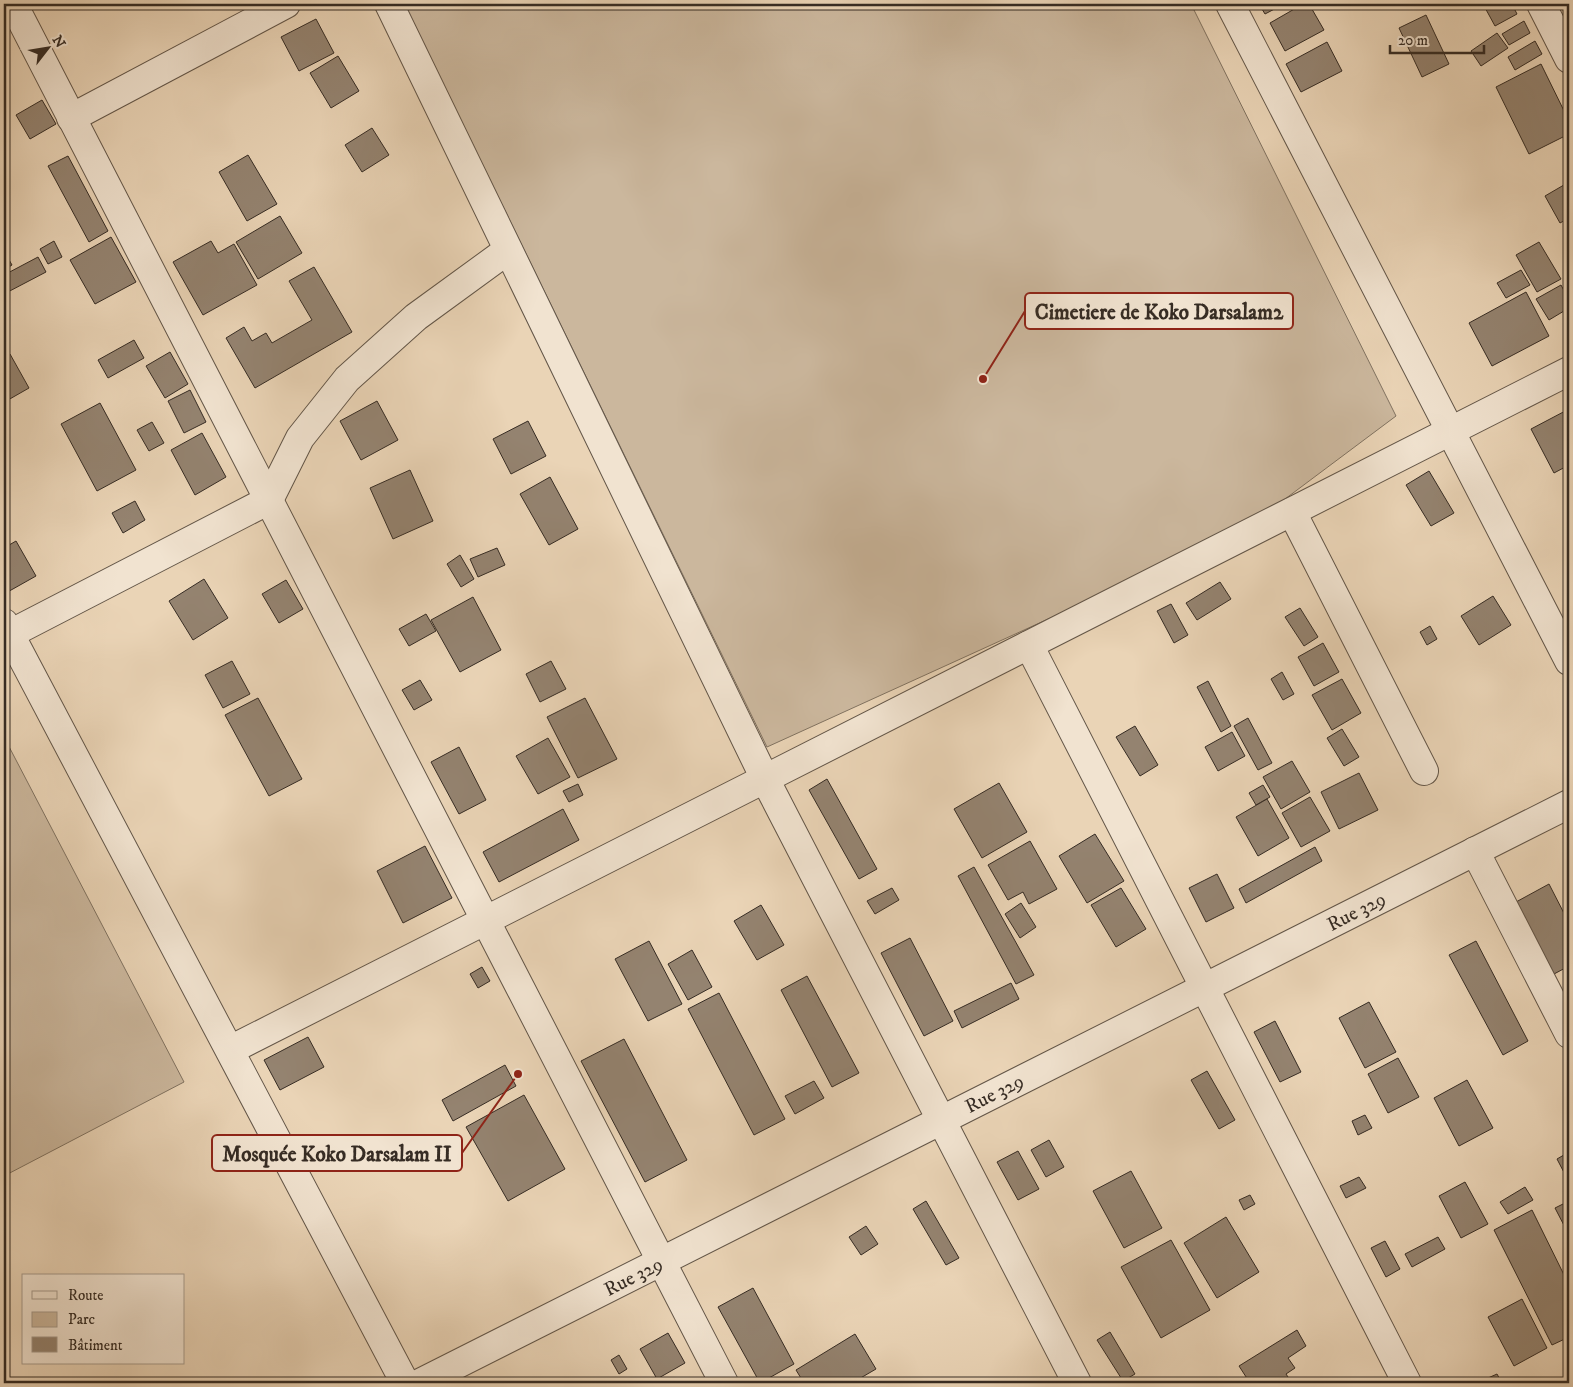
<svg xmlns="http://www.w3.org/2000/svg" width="1573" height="1387" font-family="'IM FELL DW Pica',serif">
<rect width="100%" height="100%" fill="#ead4b6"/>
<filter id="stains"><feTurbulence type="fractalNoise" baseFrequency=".004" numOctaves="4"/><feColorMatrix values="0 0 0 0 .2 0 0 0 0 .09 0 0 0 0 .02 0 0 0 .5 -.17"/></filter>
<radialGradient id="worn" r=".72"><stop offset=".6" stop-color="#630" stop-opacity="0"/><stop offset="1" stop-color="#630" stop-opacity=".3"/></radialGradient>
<!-- green -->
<g fill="#cbb79d" stroke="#807260">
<polygon points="404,4 1191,4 1396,416 1273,508 1101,595 767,747"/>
<polygon points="4,737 184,1082 4,1176"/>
</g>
<!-- building -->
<g fill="#948370" stroke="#362c24">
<polygon points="1259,4 1284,4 1265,14"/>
<polygon points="1303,4 1309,4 1324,30 1285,51 1270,23"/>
<polygon points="1483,4 1512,4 1517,14 1495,26"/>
<polygon points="1426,15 1449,64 1422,77 1399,28"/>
<polygon points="316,19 334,53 299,71 281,37"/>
<polygon points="1524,21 1530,33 1509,45 1502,34"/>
<polygon points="1497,33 1508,48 1481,66 1471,51"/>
<polygon points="1535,41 1542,54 1515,70 1508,57"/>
<polygon points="1327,42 1342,71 1301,92 1286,64"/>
<polygon points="338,56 359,91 331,108 310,73"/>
<polygon points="1541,64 1569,121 1569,134 1529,154 1496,87"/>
<polygon points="42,100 56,124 30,139 16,115"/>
<polygon points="372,128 389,155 362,172 345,145"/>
<polygon points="248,155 277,204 247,221 219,172"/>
<polygon points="68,156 108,231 89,242 48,166"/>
<polygon points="1569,182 1569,218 1560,223 1545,196"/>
<polygon points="280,216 302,253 258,279 236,242"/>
<polygon points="111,237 136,282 95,304 70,260"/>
<polygon points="54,241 62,257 48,264 40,249"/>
<polygon points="211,241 218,253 234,244 257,285 203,315 173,262"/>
<polygon points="1539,242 1561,279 1537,292 1516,255"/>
<polygon points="4,251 12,265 4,270"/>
<polygon points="38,257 46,272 4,294 4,275"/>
<polygon points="314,267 352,332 255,388 226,338 244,327 252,341 266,333 272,343 312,320 289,281"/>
<polygon points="1521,270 1530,285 1506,298 1497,283"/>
<polygon points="1561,285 1569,300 1569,308 1549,320 1536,299"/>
<polygon points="1526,292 1549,336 1492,366 1469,323"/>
<polygon points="134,340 144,358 108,378 98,360"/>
<polygon points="170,352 188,384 165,398 146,366"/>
<polygon points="10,354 29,388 8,400 4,393 4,358"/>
<polygon points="190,390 206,422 184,433 168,401"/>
<polygon points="377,401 398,440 361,460 340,421"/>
<polygon points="100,403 136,470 97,491 61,424"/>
<polygon points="1569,409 1569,465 1554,473 1531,429"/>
<polygon points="528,421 546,456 511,474 493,439"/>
<polygon points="152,422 164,443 149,451 137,430"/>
<polygon points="202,433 226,477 195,495 171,450"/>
<polygon points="410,470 433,521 393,539 370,488"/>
<polygon points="1429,471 1454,513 1431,526 1406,485"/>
<polygon points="550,477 578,529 549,545 520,494"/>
<polygon points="135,501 145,520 123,533 112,513"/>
<polygon points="16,541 36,576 4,594 4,548"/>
<polygon points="497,548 505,565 478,577 470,559"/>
<polygon points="460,555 474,579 461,587 447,564"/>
<polygon points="204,579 228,618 193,640 169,601"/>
<polygon points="286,580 303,609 279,623 262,594"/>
<polygon points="1220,582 1231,599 1197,620 1186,603"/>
<polygon points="1493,596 1511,625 1479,645 1461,616"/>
<polygon points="473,597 501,650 460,672 431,620"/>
<polygon points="1171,604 1188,635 1174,643 1157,611"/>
<polygon points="1300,608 1318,637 1304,646 1285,617"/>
<polygon points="426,614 436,631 409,646 399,629"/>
<polygon points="1430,626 1437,639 1427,645 1420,632"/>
<polygon points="1323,643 1339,672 1314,686 1298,657"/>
<polygon points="232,661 250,694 223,708 205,675"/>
<polygon points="551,661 566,689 540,702 526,674"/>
<polygon points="1282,672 1294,694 1283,700 1271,679"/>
<polygon points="1342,679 1361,713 1332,730 1312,695"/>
<polygon points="420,680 432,700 414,710 402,690"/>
<polygon points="1208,681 1231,726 1221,732 1197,687"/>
<polygon points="258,698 302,779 269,796 225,715"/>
<polygon points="585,698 617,759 578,778 547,717"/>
<polygon points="1248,718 1272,763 1258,770 1234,726"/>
<polygon points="1135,726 1158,765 1140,776 1116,737"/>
<polygon points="1342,729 1359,757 1344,766 1327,738"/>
<polygon points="1232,732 1245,756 1218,771 1205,747"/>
<polygon points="548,738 570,777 538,794 516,756"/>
<polygon points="459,747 486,800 459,814 431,762"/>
<polygon points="1292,761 1310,792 1281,809 1263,777"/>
<polygon points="1359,773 1378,810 1339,829 1321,792"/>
<polygon points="827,779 877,869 859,879 809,790"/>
<polygon points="999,783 1027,832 982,858 954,809"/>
<polygon points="578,784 583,795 569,802 563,791"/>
<polygon points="1263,785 1270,797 1256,805 1249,793"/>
<polygon points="1310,797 1330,831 1301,847 1282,813"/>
<polygon points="1267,799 1289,838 1258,856 1236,817"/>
<polygon points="563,809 579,840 499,882 483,852"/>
<polygon points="1095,834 1124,881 1087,903 1059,856"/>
<polygon points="1030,841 1057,889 1029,904 1023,892 1008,900 988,865"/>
<polygon points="425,846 452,898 403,923 377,871"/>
<polygon points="1315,847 1322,861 1246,903 1239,889"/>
<polygon points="974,867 1034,975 1016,984 958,876"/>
<polygon points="1217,874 1234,908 1206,922 1189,888"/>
<polygon points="1549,884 1569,923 1569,966 1554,974 1516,902"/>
<polygon points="892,888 899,900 875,914 867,901"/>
<polygon points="1121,888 1146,929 1116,947 1091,905"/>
<polygon points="1021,903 1036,927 1020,938 1005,914"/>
<polygon points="761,905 784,945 757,960 734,921"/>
<polygon points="910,938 953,1021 924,1036 881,953"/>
<polygon points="649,941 682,1004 648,1021 615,959"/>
<polygon points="1476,941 1528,1041 1503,1055 1449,955"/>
<polygon points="692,950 712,987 688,1000 668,964"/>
<polygon points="482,967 490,981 478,988 470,974"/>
<polygon points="807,976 859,1073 832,1087 781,990"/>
<polygon points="1011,983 1019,999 962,1028 954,1011"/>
<polygon points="719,993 785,1119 754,1135 688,1009"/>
<polygon points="1369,1002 1396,1052 1365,1068 1339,1018"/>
<polygon points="1275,1021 1301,1072 1280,1082 1254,1032"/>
<polygon points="308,1037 324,1067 280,1090 264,1060"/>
<polygon points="624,1039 687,1160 645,1182 581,1061"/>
<polygon points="1398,1058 1419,1097 1388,1113 1368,1074"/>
<polygon points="505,1065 516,1086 453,1121 442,1100"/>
<polygon points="1207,1071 1235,1120 1219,1129 1191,1080"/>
<polygon points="1467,1080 1493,1128 1459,1146 1434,1098"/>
<polygon points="814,1081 824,1098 795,1114 785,1096"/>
<polygon points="524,1095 565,1169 508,1201 466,1127"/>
<polygon points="1365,1115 1372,1128 1358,1135 1352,1121"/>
<polygon points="1049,1140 1064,1167 1046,1177 1031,1150"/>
<polygon points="1018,1151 1039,1189 1018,1200 997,1162"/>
<polygon points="1569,1152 1569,1182 1557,1159"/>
<polygon points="1131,1171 1162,1228 1124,1248 1093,1191"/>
<polygon points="1359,1177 1366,1188 1346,1198 1340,1186"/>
<polygon points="1465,1182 1488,1224 1461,1238 1439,1196"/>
<polygon points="1525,1187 1533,1200 1508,1214 1500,1202"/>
<polygon points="1250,1195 1255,1204 1244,1210 1239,1200"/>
<polygon points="926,1201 959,1258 946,1265 913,1209"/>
<polygon points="1569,1201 1569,1235 1555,1208"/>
<polygon points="1532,1210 1569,1285 1569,1337 1552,1345 1494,1230"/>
<polygon points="1226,1217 1259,1272 1217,1298 1184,1243"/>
<polygon points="866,1226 878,1244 861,1255 849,1237"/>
<polygon points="1438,1237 1445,1249 1412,1267 1405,1254"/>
<polygon points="1171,1240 1210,1310 1161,1338 1121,1267"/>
<polygon points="1385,1241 1400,1269 1386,1277 1371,1248"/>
<polygon points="753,1288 794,1364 760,1383 718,1307"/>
<polygon points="1522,1299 1547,1348 1514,1366 1488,1317"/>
<polygon points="1297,1330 1306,1346 1288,1358 1295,1368 1286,1374 1292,1383 1250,1383 1239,1366"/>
<polygon points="1110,1332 1135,1374 1123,1381 1097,1340"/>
<polygon points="668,1333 685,1363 657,1379 640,1349"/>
<polygon points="855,1334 876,1369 852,1383 804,1383 796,1370"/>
<polygon points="619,1355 627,1369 619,1374 611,1360"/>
<polygon points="1497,1374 1502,1383 1491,1383 1488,1378"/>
</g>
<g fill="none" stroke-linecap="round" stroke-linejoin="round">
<defs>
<g id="street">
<polyline points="13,4 724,1383"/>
<polyline points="389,4 765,779 1077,1383"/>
<polyline points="1230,4 1569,661"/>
<polyline points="1541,4 1569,59"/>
<polyline points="71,118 286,4"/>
<polyline points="1292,512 1424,771"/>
<polyline points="4,623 405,1383"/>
<polyline points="4,637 269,500 300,438 347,379 416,317 508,250"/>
<polyline points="1029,645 1407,1383"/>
<polyline points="1475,851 1569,1034"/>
<polyline points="230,1050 1569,371"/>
<polyline points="420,1383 1569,804"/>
</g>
</defs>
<!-- street casing -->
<use href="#street" stroke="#635648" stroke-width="30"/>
<!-- street -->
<use href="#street" stroke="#f1e3d0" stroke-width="28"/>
</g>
<g text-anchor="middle" stroke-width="4" stroke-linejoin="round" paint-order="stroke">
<!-- street labels -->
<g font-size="20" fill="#362c24" stroke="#f1e3d0">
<text transform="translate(1356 911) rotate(-27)" y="7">Rue 329</text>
<text transform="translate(994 1093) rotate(-27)" y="7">Rue 329</text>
<text transform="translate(633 1276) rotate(-27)" y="7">Rue 329</text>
</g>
</g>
<!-- callouts -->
<path fill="none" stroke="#8f2418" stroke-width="2" d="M983 379L1025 311M518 1074L462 1153"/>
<g fill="#8f2418" stroke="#f1e3d0" stroke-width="2">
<circle cx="983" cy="379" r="5"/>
<circle cx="518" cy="1074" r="5"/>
</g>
<g fill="#f1e3d0" stroke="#8f2418" stroke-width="2">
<rect x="1025" y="293" width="268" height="36" rx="5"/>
<rect x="212" y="1135" width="250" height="36" rx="5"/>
</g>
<g font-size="21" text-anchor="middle" font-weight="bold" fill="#362c24">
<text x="1159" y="319">Cimetiere de Koko Darsalam2</text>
<text x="337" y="1161">Mosquée Koko Darsalam II</text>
</g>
<!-- margin -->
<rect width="1573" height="1387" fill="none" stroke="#ead4b6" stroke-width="20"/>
<rect x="5" y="5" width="1563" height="1377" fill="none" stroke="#362c24" stroke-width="2.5"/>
<rect x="10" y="10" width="1553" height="1367" fill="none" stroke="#362c24"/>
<!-- legend -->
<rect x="22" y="1274" width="162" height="90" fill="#f1e3d0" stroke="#a69a8b"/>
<rect x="32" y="1291" width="25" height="8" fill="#f1e3d0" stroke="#a69a8b"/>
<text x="68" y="1300" font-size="15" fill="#362c24">Route</text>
<rect x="32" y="1312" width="25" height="15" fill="#cbb79d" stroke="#a69a8b"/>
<text x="68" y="1324" font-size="15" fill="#362c24">Parc</text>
<rect x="32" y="1337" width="25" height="15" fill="#948370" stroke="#a69a8b"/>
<text x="68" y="1350" font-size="15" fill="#362c24">Bâtiment</text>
<!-- north arrow -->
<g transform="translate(48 48) rotate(59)" stroke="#f1e3d0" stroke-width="4" paint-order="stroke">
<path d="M0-4L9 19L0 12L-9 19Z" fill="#362c24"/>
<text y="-8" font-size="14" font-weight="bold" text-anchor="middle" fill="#362c24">N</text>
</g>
<!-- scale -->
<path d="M1390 45v8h94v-8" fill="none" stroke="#362c24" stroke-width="2.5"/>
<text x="1398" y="45" font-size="15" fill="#362c24" stroke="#f1e3d0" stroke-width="4" paint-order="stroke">20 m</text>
<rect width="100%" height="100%" filter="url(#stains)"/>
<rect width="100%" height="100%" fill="url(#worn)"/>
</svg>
